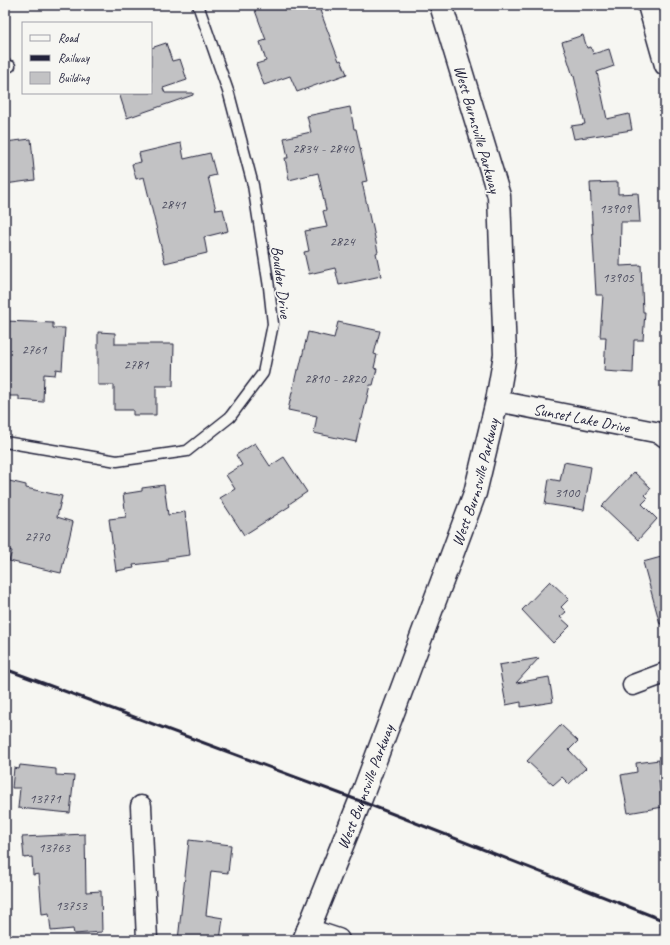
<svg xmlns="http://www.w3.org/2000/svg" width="670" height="945" font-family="Caveat,sans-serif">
<rect width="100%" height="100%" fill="#f6f6f2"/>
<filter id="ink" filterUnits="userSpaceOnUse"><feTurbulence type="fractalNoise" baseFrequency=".025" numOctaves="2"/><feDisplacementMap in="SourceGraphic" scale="8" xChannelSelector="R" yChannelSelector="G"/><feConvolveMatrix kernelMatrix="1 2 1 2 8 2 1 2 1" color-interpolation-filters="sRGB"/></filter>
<g filter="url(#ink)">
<!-- building -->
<g fill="#c2c2c4" stroke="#22223b">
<polygon points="253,5 318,5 339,61 341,60 347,74 297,92 290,76 264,85 256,64 266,61 260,42 266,40"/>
<polygon points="583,35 587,48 591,47 593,54 609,49 614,66 597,72 607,119 629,114 632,130 574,139 571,126 585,124 574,76 573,76 562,42"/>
<polygon points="166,43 172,61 180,59 187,80 163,88 165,93 193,93 193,95 127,118 119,93 151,93 151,48"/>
<polygon points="350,107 354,129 356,129 367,181 362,182 371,224 372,223 378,252 376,253 381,276 339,285 335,268 309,274 304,252 309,251 305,231 327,227 323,211 326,210 318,173 289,180 285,158 288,158 284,138 311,132 307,116"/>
<polygon points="31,139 35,180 5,184 5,142"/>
<polygon points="181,143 184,159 210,153 216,175 208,177 216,210 223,209 228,231 204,237 207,253 165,263 144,177 136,179 132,164 141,162 139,153"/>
<polygon points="618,182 618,194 638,193 640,222 621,222 620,266 641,265 643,312 645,312 643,340 634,340 633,373 604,371 606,337 600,337 603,295 596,295 590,183"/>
<polygon points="5,321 53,323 53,328 65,328 62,370 56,369 55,375 44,374 43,402 19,400 19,396 5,396"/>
<polygon points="338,322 380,331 374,354 377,355 374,368 377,369 373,385 370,385 362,419 361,419 356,442 314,433 317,416 288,410 297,370 299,370 308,332 334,338"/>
<polygon points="98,332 115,333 115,344 174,344 173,386 156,386 156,415 133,415 133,410 114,410 114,385 98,385"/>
<polygon points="255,443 270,466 284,457 307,492 289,504 290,506 244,535 220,498 235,489 226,475 242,465 236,455"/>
<polygon points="564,462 591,467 584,510 545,504 549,479 560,481"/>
<polygon points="634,472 651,488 645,495 648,498 642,504 657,519 638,540 602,506"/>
<polygon points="5,480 26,485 26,488 62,496 57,517 73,522 61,573 9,561 12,551 5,549"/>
<polygon points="164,485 168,515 185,512 190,555 167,558 167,561 133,565 134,568 116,571 109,519 126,517 123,494 142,491 142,488"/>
<polygon points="665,556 665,623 660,624 643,562"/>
<polygon points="550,581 569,599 561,607 566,612 560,617 570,626 553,643 522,610"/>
<polygon points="539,658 516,683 549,677 553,702 521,707 521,702 506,705 499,665"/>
<polygon points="561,725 578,741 569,750 586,768 569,784 562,777 553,785 527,761"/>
<polygon points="659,760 662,780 659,781 663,807 628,813 621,775 637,772 636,763"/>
<polygon points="20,765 56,769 56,775 74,776 70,813 18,808 20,788 12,788 14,768 19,769"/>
<polygon points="85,834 86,892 101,891 102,932 74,934 73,929 51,931 49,913 42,914 39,874 33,875 32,857 24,858 22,837"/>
<polygon points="189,840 231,845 228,873 211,871 206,915 223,918 220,940 178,940"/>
</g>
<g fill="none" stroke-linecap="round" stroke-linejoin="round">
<defs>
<g id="lane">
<polyline points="5,68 10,66"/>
<polyline points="5,442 117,461 187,451 230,417 263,373 273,324 269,287 253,185 229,94 198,5"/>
</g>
<g id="street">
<polyline points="648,5 665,65"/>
<path id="s1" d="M497 401 660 433 665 437"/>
<polyline points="633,685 665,673"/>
<polyline points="141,806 147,940"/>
</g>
<g id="secondary">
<polyline points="308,930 338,940"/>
<path id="s2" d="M304 940 360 801 475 493 497 401 505 355 499 196 441 5"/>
</g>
</defs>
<!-- lane casing -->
<use href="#lane" stroke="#22223b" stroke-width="13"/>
<!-- street casing -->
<use href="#street" stroke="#22223b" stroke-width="23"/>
<!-- secondary casing -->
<use href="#secondary" stroke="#22223b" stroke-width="25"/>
<!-- lane -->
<use href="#lane" stroke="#f6f6f2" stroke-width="10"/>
<!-- street -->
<use href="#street" stroke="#f6f6f2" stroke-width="20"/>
<!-- secondary -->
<use href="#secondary" stroke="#f6f6f2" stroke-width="22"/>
<!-- rail -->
<polyline stroke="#22223b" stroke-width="3" points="5,669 360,801 665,921"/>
</g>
</g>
<g text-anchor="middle" stroke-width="3.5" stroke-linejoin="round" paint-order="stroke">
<!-- number labels -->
<g font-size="14" fill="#4a4a5d">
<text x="323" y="153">2834 - 2840</text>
<text x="173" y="209">2841</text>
<text x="615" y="213">13909</text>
<text x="342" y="246">2824</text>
<text x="618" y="282">13905</text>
<text x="34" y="354">2761</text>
<text x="136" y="369">2781</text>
<text x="335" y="383">2810 - 2820</text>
<text x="567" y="497">3100</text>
<text x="37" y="541">2770</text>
<text x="45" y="803">13771</text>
<text x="54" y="852">13763</text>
<text x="71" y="910">13753</text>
</g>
<!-- street labels -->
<g font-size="16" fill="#22223b" stroke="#f6f6f2">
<text transform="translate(478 129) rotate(74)" y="6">West Burnsville Parkway</text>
<text transform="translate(282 282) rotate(83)" y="6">Boulder Drive</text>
<text dy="6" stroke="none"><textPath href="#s1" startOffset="86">Sunset Lake Drive</textPath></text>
<text dy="6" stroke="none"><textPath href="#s2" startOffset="489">West Burnsville Parkway</textPath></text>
<text dy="6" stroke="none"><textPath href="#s2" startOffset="165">West Burnsville Parkway</textPath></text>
</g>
</g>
<!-- margin -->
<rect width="670" height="945" fill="none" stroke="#f6f6f2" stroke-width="20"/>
<rect x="10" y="10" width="650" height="925" fill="none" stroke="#22223b" stroke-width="1.5" filter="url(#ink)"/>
<!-- legend -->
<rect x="22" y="22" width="130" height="72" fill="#f6f6f2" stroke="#a1a1a9"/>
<rect x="30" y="35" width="20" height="6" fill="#f6f6f2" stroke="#a1a1a9"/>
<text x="58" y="42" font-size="12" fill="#22223b">Road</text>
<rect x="30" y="55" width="20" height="6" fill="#22223b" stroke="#a1a1a9"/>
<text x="58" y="62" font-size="12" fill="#22223b">Railway</text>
<rect x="30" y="72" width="20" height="12" fill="#c2c2c4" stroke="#a1a1a9"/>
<text x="58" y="82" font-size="12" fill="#22223b">Building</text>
</svg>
